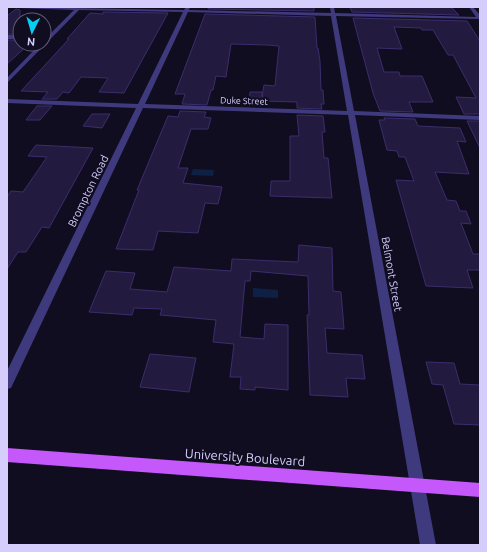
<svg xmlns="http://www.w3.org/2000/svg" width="487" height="552" font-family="Ubuntu,sans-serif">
<rect width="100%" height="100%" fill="#110d20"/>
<!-- water -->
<g fill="#0e2043">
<polygon points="193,169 214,170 213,176 191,175"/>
<polygon points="253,288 278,290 278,298 253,297"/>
</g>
<!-- building -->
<g fill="#231a40" stroke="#3c2d6b">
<polygon points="209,7 314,7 314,11 208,9"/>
<polygon points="350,7 451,7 459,15 352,12"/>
<polygon points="16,9 20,10 20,34 7,34 7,16"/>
<polygon points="103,12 168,13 124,93 99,92 108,78 81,77 69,93 63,92 57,99 42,99 48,92 21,91 69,39 67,39 90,13 103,14"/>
<polygon points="205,14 315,17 317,48 318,48 320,61 321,90 323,90 324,104 321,104 322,109 297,108 297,102 262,101 261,106 249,104 250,92 262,92 262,97 264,85 275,86 279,46 267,45 231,44 226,77 216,76 213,90 211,90 207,105 182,104 185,94 175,94"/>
<polygon points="353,18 467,21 480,41 480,114 464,114 456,97 476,98 460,68 453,55 448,55 433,30 422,30 421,28 394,27 402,49 377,48 384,72 399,72 400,76 422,76 433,102 409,102 413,112 380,111 373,93"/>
<polygon points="7,40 20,40 20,44 29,44 7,64"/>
<polygon points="37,106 52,106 40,120 26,120"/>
<polygon points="180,111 206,112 204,117 211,118 208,129 191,129 178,168 188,168 183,183 222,187 218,204 205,203 198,233 158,231 153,250 116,249 139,190 137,190 168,116 178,117"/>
<polygon points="92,114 110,114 102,128 83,126"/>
<polygon points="297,115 323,116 325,132 322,132 324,158 328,158 332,198 270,196 271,181 290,181 290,136 299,136"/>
<polygon points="384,118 415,119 418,126 460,128 466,142 457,141 469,174 435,172 447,200 456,201 460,211 466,211 471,224 461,223 473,254 480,254 480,270 467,270 473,288 426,286 396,180 414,181 405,157 399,157 397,151 387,150 379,120 385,120"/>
<polygon points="467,121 480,121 480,148"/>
<polygon points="36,145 93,148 49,228 42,227 26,252 18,252 7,269 7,197 11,191 23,192 47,157 28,156"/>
<polygon points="299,245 332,248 333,291 341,292 344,329 325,328 327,353 362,355 365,379 346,378 348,397 310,395 307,315 309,315 308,276 251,271 250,281 245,281 240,337 264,339 265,324 288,325 288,390 255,387 255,390 240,389 241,377 230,377 234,344 213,342 216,320 160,315 162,309 134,308 132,315 89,312 106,271 135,273 130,289 167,292 174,267 231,271 232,259 298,262"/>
<polygon points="150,354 196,358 189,392 140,387"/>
<polygon points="426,362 454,363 460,384 480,385 480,425 454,424 443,385 432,384"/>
</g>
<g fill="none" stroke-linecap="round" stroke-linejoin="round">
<!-- minor -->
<g fill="#3f3a7d" fill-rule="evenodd">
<path d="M16 7 184 10 186 7H190L189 10 331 13 330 7H334L335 13 476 17 469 7H473L480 15V19L336 16 354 111 480 116V120L355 115 436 545H420L348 115 143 108 11 388 7 389V371L136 108 7 103V99L138 104 183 12 79 10 7 83V78L40 44H44V40L74 10 18 8ZM188 12 331 16 347 111 145 104Z"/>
<rect x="7" y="35" width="13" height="4"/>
</g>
<!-- major -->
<polygon fill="#c558fa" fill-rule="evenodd" points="7,448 480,483 480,497 7,462"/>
</g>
<g text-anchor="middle" stroke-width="4" stroke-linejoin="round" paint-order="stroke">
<!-- far-street labels -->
<g font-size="9" fill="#d5cefd" stroke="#110d20">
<text transform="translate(244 101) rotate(2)" y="3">Duke Street</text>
</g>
<!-- street labels -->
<g font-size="11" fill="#d5cefd" stroke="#110d20">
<text transform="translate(88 191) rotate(-64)" y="4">Brompton Road</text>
<text transform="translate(392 274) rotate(80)" y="4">Belmont Street</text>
</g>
<!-- near-street labels -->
<g font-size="13" fill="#d5cefd" stroke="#110d20">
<text transform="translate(245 457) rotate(4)" y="5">University Boulevard</text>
</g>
</g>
<!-- border -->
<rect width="487" height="552" fill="none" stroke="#d5cefd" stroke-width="16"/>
<!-- north arrow -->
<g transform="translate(32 32) rotate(185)"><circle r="19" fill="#110d20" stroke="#5f5a78"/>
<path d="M0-3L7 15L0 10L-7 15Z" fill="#08ceef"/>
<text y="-6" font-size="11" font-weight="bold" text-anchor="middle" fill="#d5cefd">N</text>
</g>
</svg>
